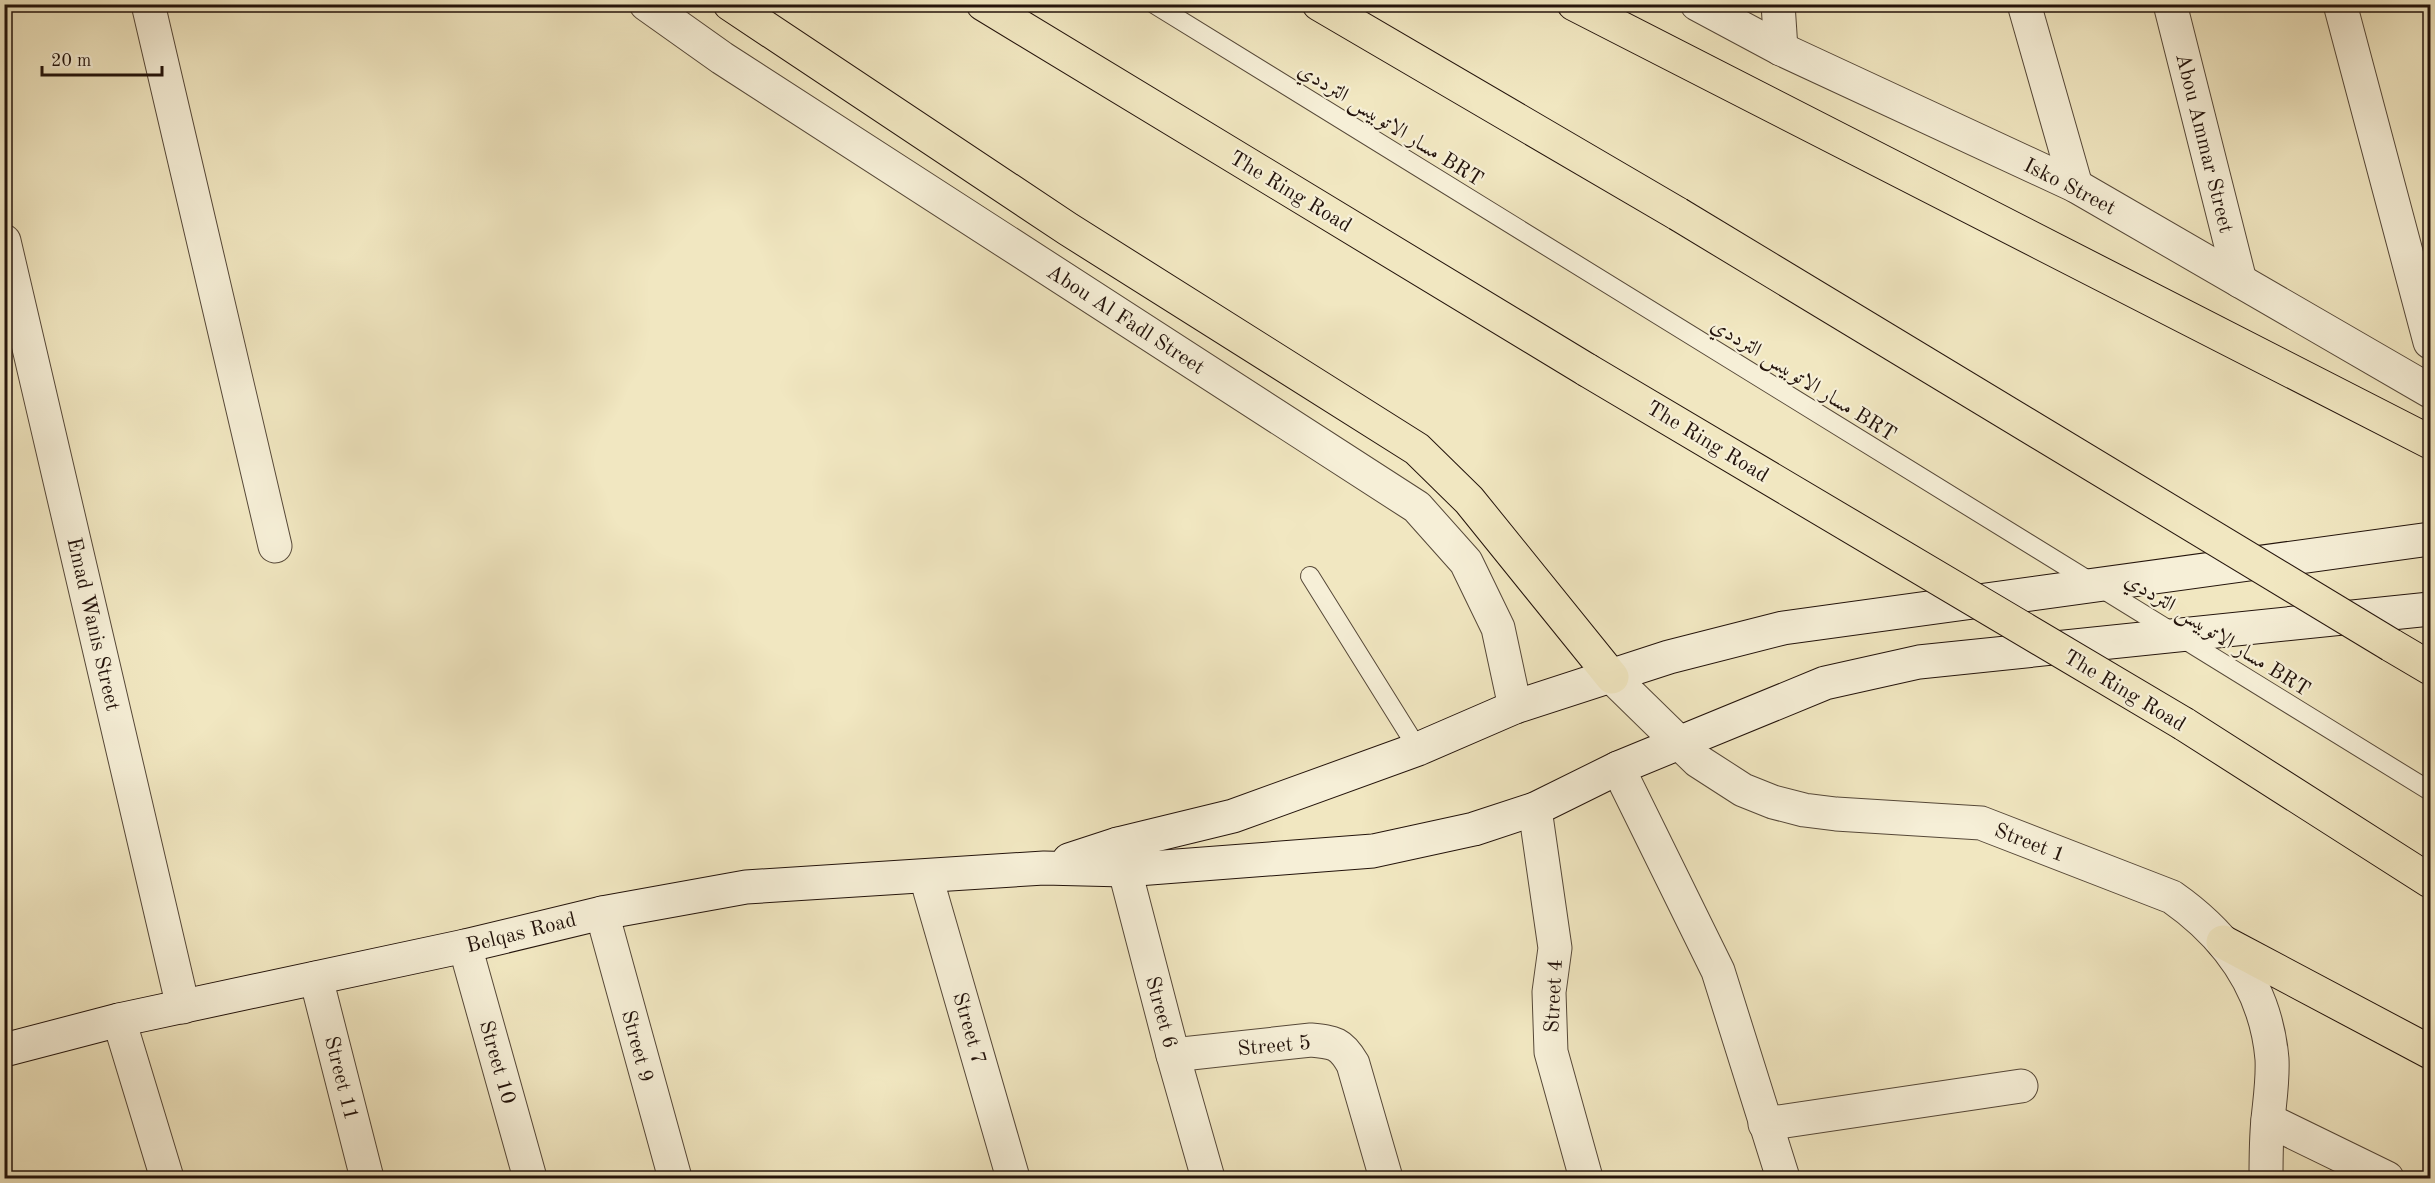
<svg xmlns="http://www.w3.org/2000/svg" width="2435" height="1183" font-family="'Old Standard TT',Amiri,serif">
<rect width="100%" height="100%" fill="#f1e7c1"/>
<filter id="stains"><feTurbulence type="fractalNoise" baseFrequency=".00333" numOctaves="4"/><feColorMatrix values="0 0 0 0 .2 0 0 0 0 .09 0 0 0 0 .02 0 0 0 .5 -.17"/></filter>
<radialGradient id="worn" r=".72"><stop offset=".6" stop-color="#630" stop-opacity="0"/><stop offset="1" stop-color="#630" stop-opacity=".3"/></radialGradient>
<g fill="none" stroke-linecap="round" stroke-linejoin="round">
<defs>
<g id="lane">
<polyline points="1154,4 2430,791"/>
<polyline points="1310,576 1418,749"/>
</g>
<g id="street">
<polyline points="148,4 275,546"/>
<polyline points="646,4 722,58 1417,507 1466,562 1498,628 1515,707"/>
<polyline points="1697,4 1781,49 2076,186 2430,391"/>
<polyline points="1778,4 1781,49"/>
<polyline points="2024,4 2076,186"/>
<polyline points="2170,4 2240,281"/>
<polyline points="2340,4 2430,342"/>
<polyline points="4,241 183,1007"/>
<path d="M1612 677 1698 761 1743 790 1773 802 1804 810 1836 814 1981 823 2172 897C2229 937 2266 989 2272 1059 2273 1080 2270 1099 2268 1119 2266 1139 2266 1159 2266 1178"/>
<polyline points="1618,768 1718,971 1783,1178"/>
<polyline points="1535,809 1555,948 1549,992 1551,1052 1586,1178"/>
<polyline points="1118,844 1173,1055 1208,1178"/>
<polyline points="926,877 1013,1178"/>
<polyline points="602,913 675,1178"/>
<polyline points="465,946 530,1178"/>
<polyline points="316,978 367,1178"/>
<polyline points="119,1020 167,1178"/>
<path d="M1173 1055 1311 1040C1334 1042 1341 1043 1353 1064L1386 1178"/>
<polyline points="2268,1120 2387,1178"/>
<polyline points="1765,1124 2021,1086"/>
</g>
<g id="secondary">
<polyline points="1069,860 1118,844 1233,816 1418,749 1515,707 1669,657 1783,628 2430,539"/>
<polyline points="4,1050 119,1020 465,946 602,913 746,887 1044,868 1124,870 1373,851 1474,829 1535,809 1618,768 1825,683 1919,662 2430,609"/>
</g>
<g id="highway">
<polyline points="730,4 1068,229 1417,449 1469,500 1612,677"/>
<polyline points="983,4 1587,370"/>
<polyline points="1319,4 1678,214"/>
<polyline points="1574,4 2430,442"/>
<polyline points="2391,645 2430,668"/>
<polyline points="2184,724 2430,881"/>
<polyline points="2223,942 2430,1052"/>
</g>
</defs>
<!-- lane casing -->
<use href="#lane" stroke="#564838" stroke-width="20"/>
<!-- street casing -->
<use href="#street" stroke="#564838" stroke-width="35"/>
<!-- secondary casing -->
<use href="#secondary" stroke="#23130b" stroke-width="35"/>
<!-- highway casing -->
<use href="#highway" stroke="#23130b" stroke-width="35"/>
<!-- lane -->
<use href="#lane" stroke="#f6efd7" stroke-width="18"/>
<!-- street -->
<use href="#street" stroke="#f6efd7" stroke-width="33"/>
<!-- secondary -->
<use href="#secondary" stroke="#f6efd7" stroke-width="33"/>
<!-- highway -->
<use href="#highway" stroke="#f1e7c1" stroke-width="33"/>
<defs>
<g id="highway-bridge">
<polyline points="1678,214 2391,645"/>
<polyline points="1587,370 2184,724"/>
</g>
</defs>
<!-- highway-bridge casing -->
<use href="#highway-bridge" stroke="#23130b" stroke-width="35" stroke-linecap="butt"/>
<!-- highway-bridge -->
<use href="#highway-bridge" stroke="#f1e7c1" stroke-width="33"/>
</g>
<g text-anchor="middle" stroke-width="4.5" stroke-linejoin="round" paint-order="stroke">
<!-- street labels -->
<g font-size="21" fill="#23130b" stroke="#f6efd7">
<text transform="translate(1391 124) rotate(32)" y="7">مسار الاتوبيس الترددي BRT</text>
<text transform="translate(2205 143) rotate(76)" y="7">Abou Ammar Street</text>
<text transform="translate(2070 186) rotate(27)" y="7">Isko Street</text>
<text transform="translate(1291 191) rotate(31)" y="7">The Ring Road</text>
<text transform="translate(1126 319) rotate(33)" y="7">Abou Al Fadl Street</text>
<text transform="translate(1804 379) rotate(32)" y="7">مسار الاتوبيس الترددي BRT</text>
<text transform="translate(1708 441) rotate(31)" y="7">The Ring Road</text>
<text transform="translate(94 624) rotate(77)" y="7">Emad Wanis Street</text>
<text transform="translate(2218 634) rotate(32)" y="7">مسار الاتوبيس الترددي BRT</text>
<text transform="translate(2125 690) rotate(31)" y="7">The Ring Road</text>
<text transform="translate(2030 842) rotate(21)" y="7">Street 1</text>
<text transform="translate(521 932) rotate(-14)" y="7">Belqas Road</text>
<text transform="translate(1553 996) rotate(-87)" y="7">Street 4</text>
<text transform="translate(1162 1012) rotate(75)" y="7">Street 6</text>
<text transform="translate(970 1028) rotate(74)" y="7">Street 7</text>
<text transform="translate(1274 1045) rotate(-5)" y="7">Street 5</text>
<text transform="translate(638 1046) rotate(75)" y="7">Street 9</text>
<text transform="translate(498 1062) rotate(74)" y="7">Street 10</text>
<text transform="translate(342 1078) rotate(76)" y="7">Street 11</text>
</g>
</g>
<!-- margin -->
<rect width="2435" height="1183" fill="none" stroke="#f1e7c1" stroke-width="24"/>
<rect x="6" y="6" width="2423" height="1171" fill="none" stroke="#23130b" stroke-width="3"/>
<rect x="12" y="12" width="2411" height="1159" fill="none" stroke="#23130b" stroke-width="1.5"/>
<!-- scale -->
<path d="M42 66v9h120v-9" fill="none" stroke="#23130b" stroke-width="3"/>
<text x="51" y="66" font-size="18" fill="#23130b" stroke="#f6efd7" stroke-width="4.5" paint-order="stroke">20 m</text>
<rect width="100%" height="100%" filter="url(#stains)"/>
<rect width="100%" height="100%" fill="url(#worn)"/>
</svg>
